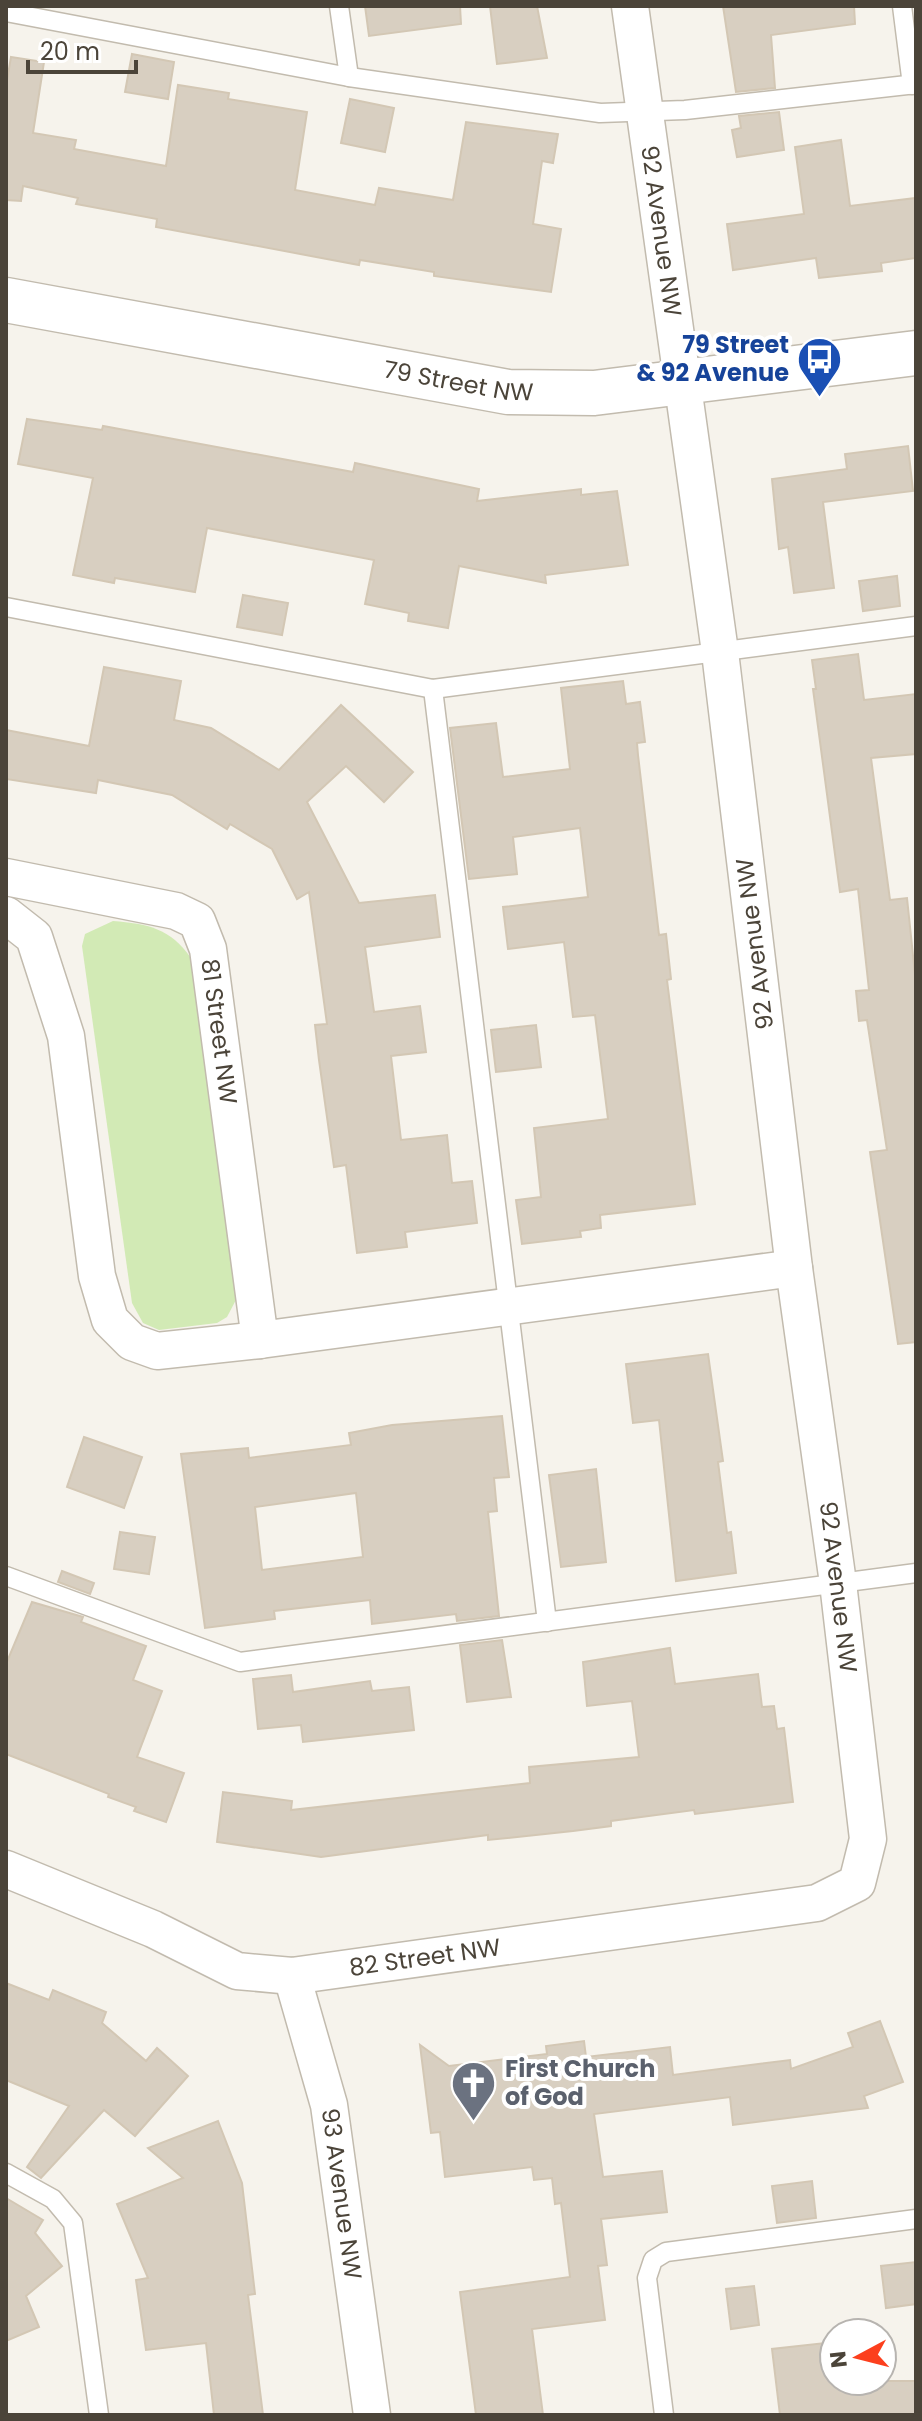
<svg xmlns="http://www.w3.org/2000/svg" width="922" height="2421" font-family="Poppins,sans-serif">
<rect width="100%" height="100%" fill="#f6f3ec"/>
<!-- green -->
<path fill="#d2eab5" d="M113 921C148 924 170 928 191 958L238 1296 227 1317 217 1323 159 1330 143 1323 132 1303 82 946 85 934Z"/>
<!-- building -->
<g fill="#d8cfc1" stroke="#d3c7b4" stroke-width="2" fill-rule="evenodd">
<polygon points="365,6 460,6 461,24 369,36"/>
<polygon points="490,6 537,6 547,58 497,64"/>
<polygon points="723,6 854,6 855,24 771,35 775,88 736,92"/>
<polygon points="132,54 174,62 168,99 125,92"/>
<polygon points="11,57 44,62 33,133 76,140 74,149 166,166 178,85 229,93 228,99 307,112 295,190 375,205 379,188 453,200 466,122 558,134 553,163 542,161 533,224 561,229 551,292 434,276 434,272 360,260 359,265 156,227 157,219 76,204 78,198 23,186 21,201 6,200 6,86"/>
<polygon points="350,99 394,108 385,152 341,143"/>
<polygon points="779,112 784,150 737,157 732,130 741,128 739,116"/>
<polygon points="841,140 850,206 916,198 916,258 881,263 882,271 819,278 816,258 733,270 727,224 804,214 795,147"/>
<polygon points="27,419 102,430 103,426 353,472 355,463 479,489 477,501 581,489 581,495 617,491 628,565 545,575 546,583 459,566 448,628 408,621 409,613 365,604 374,560 207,528 195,592 115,578 114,583 73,575 93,478 18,464"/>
<polygon points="908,446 913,491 823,502 834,588 794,593 788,547 779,549 772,479 847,469 845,454"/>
<polygon points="897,576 900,606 863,611 859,581"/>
<polygon points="243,595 288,603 282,635 237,627"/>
<polygon points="858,654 864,700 916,694 916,754 871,758 890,900 907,898 916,984 916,1342 898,1344 870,1152 887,1150 867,1020 859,1021 856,991 869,990 858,889 840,892 813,689 816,689 812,660"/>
<polygon points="104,667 181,681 174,720 211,728 279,770 341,705 413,772 384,802 346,766 307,802 359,903 435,895 440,937 365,947 374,1012 420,1006 426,1052 391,1056 401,1140 447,1135 452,1183 472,1181 477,1223 405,1232 407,1247 357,1253 346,1165 334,1167 319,1060 315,1025 327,1024 309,892 297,899 272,849 230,824 227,829 172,795 98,780 96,793 6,779 6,730 89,746"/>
<polygon points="623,681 626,704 640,702 645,742 637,743 638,755 659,935 666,934 671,979 667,980 695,1204 600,1215 601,1228 580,1231 581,1237 522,1244 516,1200 541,1197 534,1128 608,1119 595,1015 573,1017 564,942 508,949 503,907 588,897 580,828 513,837 517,874 469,879 450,728 496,723 503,777 570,769 561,688"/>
<polygon points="536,1025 541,1067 496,1072 491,1030"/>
<polygon points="708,1354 723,1461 718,1462 727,1533 731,1532 736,1573 676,1581 659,1420 633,1423 626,1364"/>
<path d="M502 1416 509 1477 494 1478 497 1511 488 1512 499 1616 457 1621 456 1614 372 1624 370 1600 274 1611 275 1619 205 1628 181 1454 248 1448 249 1458 351 1445 349 1433 392 1425ZM356 1493 363 1557 262 1570 255 1507Z"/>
<polygon points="84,1437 142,1457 124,1508 67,1487"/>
<polygon points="596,1469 606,1562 561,1567 549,1475"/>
<polygon points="120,1532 155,1537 149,1574 114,1569"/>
<polygon points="62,1571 94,1583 90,1594 58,1582"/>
<polygon points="32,1602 83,1617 81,1622 146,1646 133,1680 162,1691 137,1757 184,1773 166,1822 134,1811 136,1807 108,1797 109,1794 6,1754 6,1664"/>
<polygon points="502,1640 511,1697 467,1702 460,1645"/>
<polygon points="670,1648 675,1684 758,1674 762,1707 774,1706 777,1729 784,1728 793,1802 695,1814 694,1810 611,1821 611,1826 573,1831 488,1840 488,1835 321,1857 217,1842 223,1792 292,1801 291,1810 530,1783 529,1767 639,1757 632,1701 587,1706 583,1662"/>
<polygon points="291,1675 293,1692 370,1681 372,1691 409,1687 414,1730 303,1742 301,1725 258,1729 253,1679"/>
<polygon points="6,1983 49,2000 53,1990 106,2012 102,2023 146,2061 157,2048 188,2076 135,2136 104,2110 41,2178 27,2167 69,2106 6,2080"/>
<polygon points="880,2021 903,2082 864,2096 868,2108 733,2125 730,2097 594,2114 603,2177 662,2171 667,2212 601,2219 607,2265 598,2266 605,2320 532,2329 543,2415 476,2415 460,2292 570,2277 561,2203 555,2204 552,2178 534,2180 532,2167 445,2177 440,2132 431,2133 420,2045 449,2066 547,2054 546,2046 584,2041 586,2057 670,2047 673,2075 790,2060 791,2069 853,2047 848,2033"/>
<polygon points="218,2121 242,2183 255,2294 248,2295 263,2415 214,2415 206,2343 146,2350 136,2280 148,2278 117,2204 183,2178 148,2148"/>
<polygon points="812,2181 816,2218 777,2223 772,2186"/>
<polygon points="6,2198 43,2220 35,2233 62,2266 26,2296 39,2327 6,2341"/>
<polygon points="916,2262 916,2304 886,2308 881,2266"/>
<polygon points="754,2286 759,2325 731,2329 726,2289"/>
<polygon points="834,2342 834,2381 916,2381 916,2415 780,2415 772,2349"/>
</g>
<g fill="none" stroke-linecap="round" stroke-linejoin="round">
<defs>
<g id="service">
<polyline points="339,6 349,77"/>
<polyline points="902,6 912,85"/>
<polyline points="6,12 349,77 600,113 685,110 916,84"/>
<polyline points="6,607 433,689 916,626"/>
<polyline points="433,689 547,1622"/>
<polyline points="6,1576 240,1662 916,1573"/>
<polyline points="6,2173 53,2199 73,2223 99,2415"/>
<polyline points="664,2415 647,2278 653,2260 666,2252 916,2219"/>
</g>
<g id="minor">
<path id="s1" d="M6 877 176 911 197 921 208 949 260 1340 794 1268"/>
<polyline points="6,915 34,937 66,1036 97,1276 110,1320 132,1342 157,1351 260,1340"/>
<path id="s2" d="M6 1869 153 1929 237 1971 292 1976 817 1903 857 1883 868 1839 838 1583 794 1268 720 652 630 6"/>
<path id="s3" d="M292 1976 329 2105 372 2415"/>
</g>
<g id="tertiary">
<path id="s4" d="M6 300 508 392 594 393 916 353"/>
</g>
</defs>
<!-- service casing -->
<use href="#service" stroke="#c2bbae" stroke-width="21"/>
<!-- minor casing -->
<use href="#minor" stroke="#c2bbae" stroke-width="39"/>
<!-- tertiary casing -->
<use href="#tertiary" stroke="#c2bbae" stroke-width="47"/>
<!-- service -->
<use href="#service" stroke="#fff" stroke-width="18"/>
<!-- minor -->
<use href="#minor" stroke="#fff" stroke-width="36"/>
<!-- tertiary -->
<use href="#tertiary" stroke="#fff" stroke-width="44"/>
</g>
<!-- icons -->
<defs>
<symbol id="bus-pin" viewBox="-11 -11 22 30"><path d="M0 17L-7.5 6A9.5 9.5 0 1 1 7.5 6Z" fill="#1a4fb4" stroke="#fff"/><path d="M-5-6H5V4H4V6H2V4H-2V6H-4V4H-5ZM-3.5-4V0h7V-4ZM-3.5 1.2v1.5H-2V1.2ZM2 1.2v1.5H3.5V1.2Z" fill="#fff"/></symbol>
<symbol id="church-pin" viewBox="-11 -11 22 30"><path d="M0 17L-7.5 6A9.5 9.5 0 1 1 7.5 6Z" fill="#6b7280" stroke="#fff"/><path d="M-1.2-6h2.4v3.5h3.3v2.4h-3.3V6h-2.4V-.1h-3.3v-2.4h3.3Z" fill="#fff"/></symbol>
</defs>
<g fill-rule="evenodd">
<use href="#bus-pin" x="794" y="334" width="51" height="69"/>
<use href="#church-pin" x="448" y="2058" width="51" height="69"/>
</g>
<g text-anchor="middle" stroke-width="8" stroke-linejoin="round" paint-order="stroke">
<!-- street labels -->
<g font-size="24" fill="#4b4439" stroke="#fff">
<text transform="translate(661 231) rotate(82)" y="8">92 Avenue NW</text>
<text dy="8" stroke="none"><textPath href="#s4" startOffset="460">79 Street NW</textPath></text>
<text transform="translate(755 944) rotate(-97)" y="8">92 Avenue NW</text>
<text dy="8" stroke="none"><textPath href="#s1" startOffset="310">81 Street NW</textPath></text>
<text transform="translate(838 1587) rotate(83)" y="8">92 Avenue NW</text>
<text dy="8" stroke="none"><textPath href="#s2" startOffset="442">82 Street NW</textPath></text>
<text dy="8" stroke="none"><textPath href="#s3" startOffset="224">93 Avenue NW</textPath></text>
</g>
<!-- transit labels -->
<g font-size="24" font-weight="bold" fill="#164399" stroke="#fff" text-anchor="end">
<text x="789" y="353">79 Street<tspan x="789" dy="28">&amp; 92 Avenue</tspan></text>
</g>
<!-- worship labels -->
<g font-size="24" font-weight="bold" fill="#5b616d" stroke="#fff" text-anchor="start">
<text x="505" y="2077">First Church<tspan x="505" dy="28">of God</tspan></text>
</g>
</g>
<!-- border -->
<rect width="922" height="2421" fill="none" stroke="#4b4439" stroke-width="16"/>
<!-- north arrow -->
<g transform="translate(858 2357) rotate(263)"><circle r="38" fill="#ffffff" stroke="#b7b4b0" stroke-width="2"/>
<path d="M0-6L14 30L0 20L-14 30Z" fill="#fc3f1d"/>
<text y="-12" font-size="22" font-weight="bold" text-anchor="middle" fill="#4b4439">N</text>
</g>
<!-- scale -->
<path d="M28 60v12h108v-12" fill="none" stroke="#4b4439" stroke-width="4"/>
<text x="40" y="60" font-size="24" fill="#4b4439" stroke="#ffffff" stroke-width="6" paint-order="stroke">20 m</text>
</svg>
